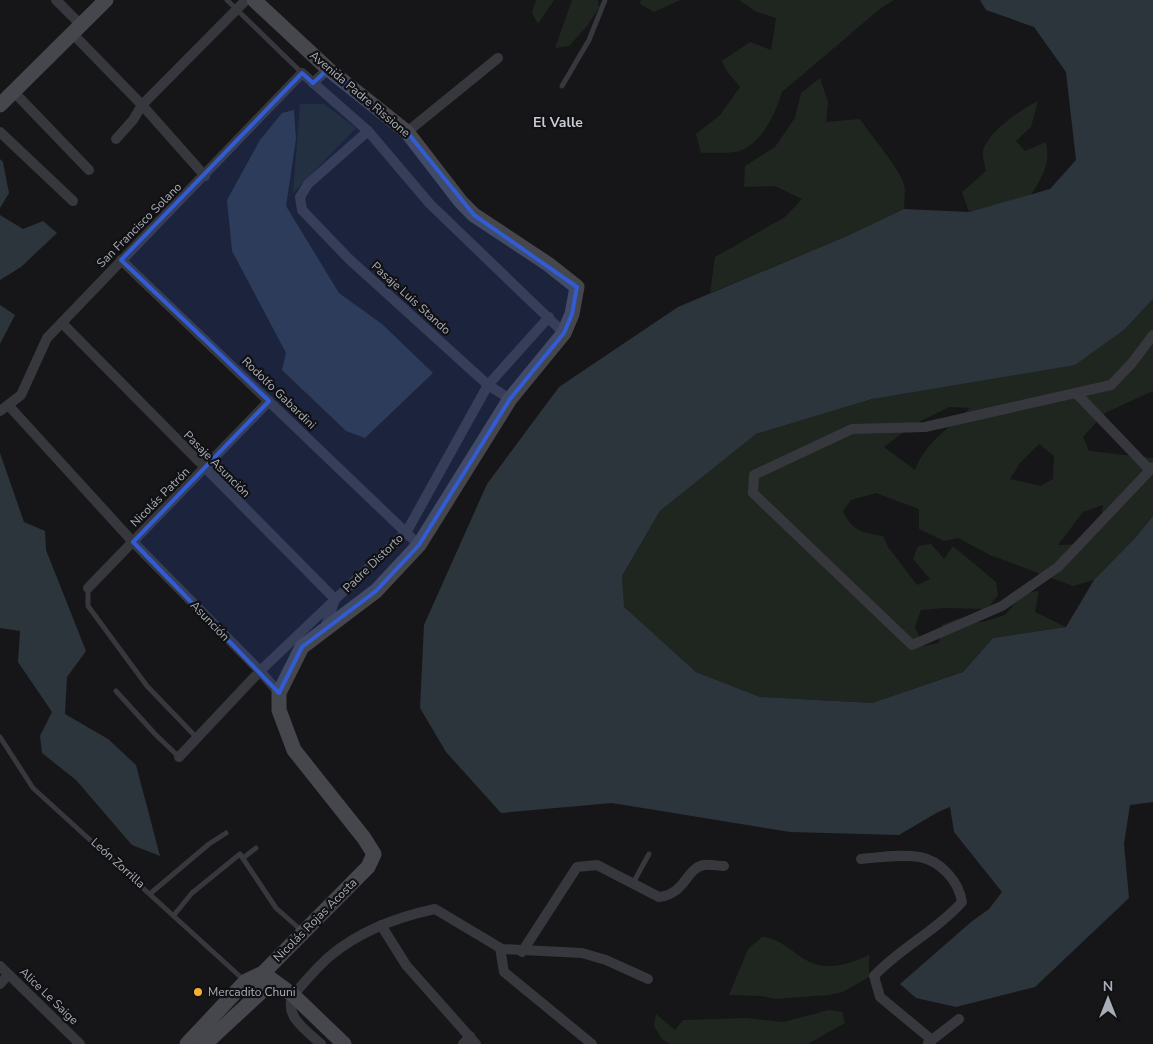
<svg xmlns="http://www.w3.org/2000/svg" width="1153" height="1044" font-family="'Nunito Sans',sans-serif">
<rect width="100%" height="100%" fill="#161618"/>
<!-- green -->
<g fill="#1e261f" fill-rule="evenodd">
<polygon points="536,0 554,0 538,24 532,13"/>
<polygon points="572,0 598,0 599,8 587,26 569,46 555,48"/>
<polygon points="641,0 680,0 654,12 640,4"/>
<path d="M739 0H894L881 8 782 92C776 112 764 139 744 149 733 155 713 152 701 153L696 134 720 115 740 87 726 70 722 61 750 42 771 50 776 18 755 11Z"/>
<path d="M820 78 828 102 826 122 860 119C871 136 899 167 904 185 906 192 904 202 904 209L847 236 710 293 715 257 785 217 802 199 775 186 744 187 745 166 775 147 795 118 801 93Z"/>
<path d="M1038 101 1031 127 1016 141 1025 151 1046 142C1051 164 1042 177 1031 195L969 212 962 192 986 171C985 165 982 157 983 151 988 132 1021 109 1038 101Z"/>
<polygon points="300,104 324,104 356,128 293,193"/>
<path d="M1153 299V391L1105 413 1083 437 1089 451 1153 458V516L1136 537 1094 580 1073 586 990 555 958 538 944 541 919 529V509L876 493 851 500 843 511C853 532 861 532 883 536L888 547 917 585 930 579 913 559 918 546 931 544 944 559 953 546 996 582 998 595 987 609 944 608 921 610 915 627 923 646 939 643 942 625 957 619 983 622 1005 615 1024 593 1039 591 1035 612 1066 627 993 638 963 672 872 703 760 697 696 672 623 607 622 576 660 511 756 434 872 399 1125 329ZM949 407 970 408C949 429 926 441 915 470L884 447 913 425ZM1039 444 1054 456 1053 479 1041 486 1010 479 1020 463ZM1103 505 1100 525 1083 544 1058 545 1083 512Z"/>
<path d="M762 937C780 938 792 952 806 960 825 972 851 964 869 955V977L843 992 829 995 774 999 762 996 729 995 748 949Z"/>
<polygon points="829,1010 842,1012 845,1023 808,1044 670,1044 662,1039 654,1026 656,1014 675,1030 683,1020 746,1018 783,1022"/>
</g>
<!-- water -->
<g fill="#2c353c">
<polygon points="980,0 1153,0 1153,299 1125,329 1075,365 872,399 756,434 660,511 622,576 624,607 696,672 760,697 872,703 963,672 993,638 1066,627 1094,580 1136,537 1153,516 1153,802 1130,805 1124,844 1129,898 1035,987 956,1007 916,998 900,984 971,922 989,909 1002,892 954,832 950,807 938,812 899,835 790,832 612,803 501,813 446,752 420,708 424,625 487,484 559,387 678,307 847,236 904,209 969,212 1050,189 1076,160 1066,72 1034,27 986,10"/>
<polygon points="294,110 296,139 286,206 339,293 382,324 433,373 365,438 346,431 282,370 286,353 232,251 227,200 260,140 282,113"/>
<polygon points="0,159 3,162 9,193 0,208"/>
<polygon points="0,215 23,229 43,221 57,233 21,267 0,280"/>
<polygon points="0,305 15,315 0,344"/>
<polygon points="0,453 24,522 45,531 46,550 86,651 67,677 65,714 108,739 136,765 160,856 132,845 76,780 42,753 40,736 52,712 18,662 20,631 0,628"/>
</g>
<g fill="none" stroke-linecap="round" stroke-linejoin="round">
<!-- lane -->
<g stroke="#37383d" stroke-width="5">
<polyline points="227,0 302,73"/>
<polyline points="562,86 589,40 605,0"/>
<polyline points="88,588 88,606 147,686 197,738"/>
<polyline points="116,691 155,734 179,757"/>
<polyline points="0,737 33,788 245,981"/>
<polyline points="243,858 256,848"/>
<polyline points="633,883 649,854"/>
<polyline points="151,893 209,844 226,833"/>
<polyline points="174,915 192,893 240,854 276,908 302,931"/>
</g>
<!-- street -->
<g stroke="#37383d" stroke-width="10">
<polyline points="56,0 81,25"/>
<polyline points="72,33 142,105 205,176"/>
<polyline points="313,83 328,69"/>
<polyline points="13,91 89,170"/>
<polyline points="368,131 308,184 300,197 302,210 349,259 488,385 510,399"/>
<polyline points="0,132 73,201"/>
<polyline points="407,132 498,58"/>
<polyline points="116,139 133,120 142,105 246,0"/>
<polyline points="121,260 419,545"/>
<polyline points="62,323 335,599 325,628"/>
<polyline points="1153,335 1132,363 1111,385 925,427 852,429 754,475 753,493 912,645 1002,606 1058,567 1153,467"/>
<polyline points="1077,394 1150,470"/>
<polyline points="9,406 133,542 260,671 279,693"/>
<polyline points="0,411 21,395 47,338 302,73 368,131 430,204 564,333"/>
<polyline points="88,588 269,401"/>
<polyline points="179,757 260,671 407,531 488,385 549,317"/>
<path d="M861 859C879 857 902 854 920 857 941 861 959 882 962 902 936 931 900 948 874 976L880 997 932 1040"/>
<polyline points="381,925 406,965 476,1044"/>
<polyline points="500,948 504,972 592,1044"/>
<path d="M522 952 577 867 597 865 659 897C686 894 686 868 704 865 710 864 718 866 724 866"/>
<polyline points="0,966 80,1044"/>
<polyline points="0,984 8,975"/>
<polyline points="928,1043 959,1019"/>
<path d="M321 1044C307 1031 283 1016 293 995 305 982 317 967 330 956 361 930 397 917 435 909L502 949 582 953 606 960 648 979"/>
<polyline points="463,1044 470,1036"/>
</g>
<!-- secondary -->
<g stroke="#45474d" stroke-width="15">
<polyline points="0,105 106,0"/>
<polyline points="263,973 293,995 344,1044"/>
<polyline points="187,1044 246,981 263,973 368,867 374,854 364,838 294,750 279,710 279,693 302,647 376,591 419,545 510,399 564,333 572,314 577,287 548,264 474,215 461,202 407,132 328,69 254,0"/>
<polyline points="205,1044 260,993 263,973"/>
</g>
</g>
<!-- marked area -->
<path fill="#325cd3" fill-opacity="0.2" stroke="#325cd3" stroke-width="4" stroke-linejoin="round" d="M328 69 407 132 474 215 577 287 572 314 564 333 510 399 419 545 376 591 302 647 279 693 133 542 269 401 121 260 302 73 313 83Z"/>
<!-- markers -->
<circle fill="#f2b134" stroke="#111113" stroke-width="2" cx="198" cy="992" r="5"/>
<g text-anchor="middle" stroke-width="4.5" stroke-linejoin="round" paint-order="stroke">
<!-- street labels -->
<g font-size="12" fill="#a8adb8" stroke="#111113">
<text transform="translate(360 94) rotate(40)" y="4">Avenida Padre Rissione</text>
<text transform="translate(139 225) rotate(-45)" y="4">San Francisco Solano</text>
<text transform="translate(411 298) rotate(42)" y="4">Pasaje Luis Stando</text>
<text transform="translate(279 393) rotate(44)" y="4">Rodolfo Gabardini</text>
<text transform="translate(217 464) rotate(45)" y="4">Pasaje Asunción</text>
<text transform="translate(160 497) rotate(-45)" y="4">Nicolás Patrón</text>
<text transform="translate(373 563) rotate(-44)" y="4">Padre Distorto</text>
<text transform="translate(210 621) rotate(46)" y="4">Asunción</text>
<text transform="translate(118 863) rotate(42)" y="4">León Zorrilla</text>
<text transform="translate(315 920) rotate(-45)" y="4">Nicolás Rojas Acosta</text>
<text transform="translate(49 996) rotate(44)" y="4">Alice Le Saige</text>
</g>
<!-- poi labels -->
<g font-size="12" fill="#a8adb8" stroke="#111113" text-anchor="start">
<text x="208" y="996">Mercadito Chuni</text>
</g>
<!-- neighbourhood labels -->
<g font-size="14" font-weight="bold" fill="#c9ccd4" stroke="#111113">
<text x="558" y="127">El Valle</text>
</g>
</g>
<!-- north arrow -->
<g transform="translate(1108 999)" stroke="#111113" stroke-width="4" paint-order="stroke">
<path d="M0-4L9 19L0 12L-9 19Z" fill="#a8adb8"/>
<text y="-8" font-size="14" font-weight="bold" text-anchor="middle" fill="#a8adb8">N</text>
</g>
</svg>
